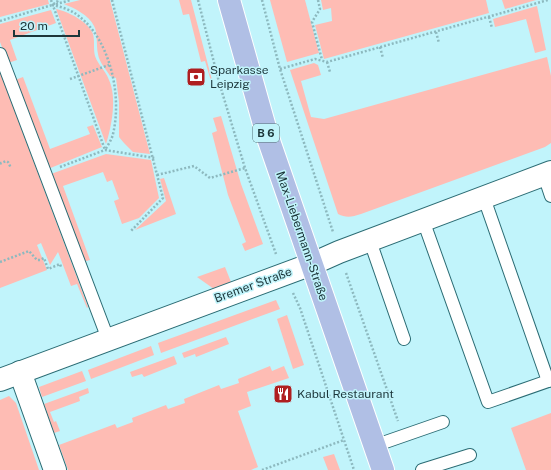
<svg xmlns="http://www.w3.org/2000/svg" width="551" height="470" font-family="'Public Sans',sans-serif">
<rect width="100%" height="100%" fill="#c1f4fb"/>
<!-- green -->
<g fill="#febcb4">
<polygon points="0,0 48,0 49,4 0,17"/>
<path d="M80 0H110L150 154 133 152 124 143 119 137V102L116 78 110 76C106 69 99 62 98 54 96 45 98 33 94 26 89 15 74 8 64 4Z"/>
<polygon points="179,0 191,0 212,80 211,81 205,61 201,62 189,14 183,15"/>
<polygon points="270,0 305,0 319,53 287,62"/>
<polygon points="321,0 486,0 489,13 324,59 315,25 332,21 331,8 323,10"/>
<polygon points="502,0 536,0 505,9"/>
<polygon points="537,6 546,50 535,53 526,19 495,27 493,19"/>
<path d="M56 9C67 11 89 22 93 34 95 41 93 49 95 56 98 65 106 71 109 80 117 97 112 126 106 144Z"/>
<polygon points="51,10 56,23 10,40 17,60 8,63 0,42 0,24"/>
<path d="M547 57 551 76V143L545 147 361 214C352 217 346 218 338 214L290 70 314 63 318 65 321 75 301 81 311 117 324 119Z"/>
<polygon points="0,72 88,307 87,308 77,284 71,286 58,252 50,265 41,243 37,245 47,270 0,288"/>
<polygon points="23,77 50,149 90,134 87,127 93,125 102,147 48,169 15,80"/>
<polygon points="221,116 241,184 263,244 245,251 242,244 246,242 228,195 212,133 217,131 213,118"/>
<polygon points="106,154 151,160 159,198 139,218 122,224 114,201 119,199 112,180 107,182 103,172 63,186 90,260 83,262 51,174"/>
<polygon points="164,178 176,214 135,230 166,201 160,179"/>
<polygon points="225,267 231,282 214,289 197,277"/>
<polygon points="276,300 280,309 161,353 158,343"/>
<polygon points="287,315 304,365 293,369 277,319"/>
<polygon points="226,337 229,344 196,357 195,354 184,358 182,353"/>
<polygon points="151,346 154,355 91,379 88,370"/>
<polygon points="174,356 177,364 144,377 142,374 132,377 130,372"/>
<polygon points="270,366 272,371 284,366 289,378 247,392 251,406 238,411 258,467 251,470 68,470 59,445 115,424 117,428 133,422 132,418 166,405 168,409 185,403 184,399 219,385 221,389 239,383 238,379"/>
<polygon points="82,371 86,381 42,397 39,387"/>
<polygon points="88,388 89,393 79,397 80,401 50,412 54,422 56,421 60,431 54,433 44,404"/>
<polygon points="9,396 16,403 39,470 0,470 0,400"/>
<polygon points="551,413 551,470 526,470 511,428"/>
<polygon points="334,454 340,470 328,470 323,457"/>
</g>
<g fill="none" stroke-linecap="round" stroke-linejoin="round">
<defs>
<g id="service">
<polyline points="0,54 108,339"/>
<polyline points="544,175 551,196"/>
<polyline points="484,198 548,381"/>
<polyline points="423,220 488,402 551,380"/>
<polyline points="370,241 404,339"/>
<polyline points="374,446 443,422"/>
<polyline points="422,470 470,455"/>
</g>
<g id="minor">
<polyline points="20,372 55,470"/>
<polyline points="0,380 312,264 339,252 551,172"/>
</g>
<polyline id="primary" points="229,0 268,138 383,470"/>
</defs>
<!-- service casing -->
<use href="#service" stroke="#2b6c74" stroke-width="14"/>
<!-- minor casing -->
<use href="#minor" stroke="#2b6c74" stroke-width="24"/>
<!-- primary casing -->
<use href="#primary" stroke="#fff" stroke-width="24"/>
<!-- path -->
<g stroke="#8db9bf" stroke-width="2.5" stroke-dasharray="2 2" stroke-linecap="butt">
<polyline points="51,0 105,150"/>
<polyline points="112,0 163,198 130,232"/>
<polyline points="198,0 219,82 245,168 276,254"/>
<polyline points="262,0 280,69 333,232"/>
<polyline points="318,0 320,9 312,22 322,60"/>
<polyline points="56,4 71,0"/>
<path d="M52 5C62 7 72 10 80 17 111 42 122 97 113 134 112 139 108 145 105 150"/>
<polyline points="489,17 492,28"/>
<polyline points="0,21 52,5 57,2 58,0"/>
<polyline points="436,32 439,43"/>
<polyline points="380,47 383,58"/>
<polyline points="327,62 330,72"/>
<polyline points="280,69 315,59 327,62 548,0"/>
<polyline points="70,79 109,65"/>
<polyline points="0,164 1,163 6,161 8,162 11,168"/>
<polyline points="60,167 105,150 155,158"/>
<polyline points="157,175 194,166 210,178 245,168"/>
<polyline points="0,262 29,251 37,260 40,260 44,258 48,269 60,264 61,267"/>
<polyline points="346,273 398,421"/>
<polyline points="293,293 300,308 354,470"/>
<polyline points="262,470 344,440"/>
</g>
<!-- service -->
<use href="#service" stroke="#fff" stroke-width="12"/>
<!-- minor -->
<use href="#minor" stroke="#fff" stroke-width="22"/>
<!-- primary -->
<use href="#primary" stroke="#b0bfe5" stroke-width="22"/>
</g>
<!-- icons -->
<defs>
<symbol id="bank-square" viewBox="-11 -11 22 22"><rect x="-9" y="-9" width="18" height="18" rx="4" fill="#af1e20" stroke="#c1f4fb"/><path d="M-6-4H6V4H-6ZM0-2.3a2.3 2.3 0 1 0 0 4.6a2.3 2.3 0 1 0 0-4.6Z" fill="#fff"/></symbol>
<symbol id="restaurant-square" viewBox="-11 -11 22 22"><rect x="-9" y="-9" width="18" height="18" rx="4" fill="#af1e20" stroke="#c1f4fb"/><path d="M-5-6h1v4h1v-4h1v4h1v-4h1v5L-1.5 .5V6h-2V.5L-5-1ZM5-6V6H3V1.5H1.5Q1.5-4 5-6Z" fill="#fff"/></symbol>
</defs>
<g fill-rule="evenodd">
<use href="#bank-square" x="185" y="66" width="22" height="22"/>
<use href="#restaurant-square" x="272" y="383" width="22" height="22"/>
</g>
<g text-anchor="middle" stroke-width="3" stroke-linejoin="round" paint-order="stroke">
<!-- shield labels -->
<rect fill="#c1f4fb" stroke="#4e6f74" stroke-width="1" x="253" y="124" width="26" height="18" rx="3"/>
<g font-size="11" font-weight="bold" fill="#1c363a">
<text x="266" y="137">B 6</text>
</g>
<!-- poi labels -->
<g font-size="12" fill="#1c363a" stroke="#c1f4fb" text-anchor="start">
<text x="210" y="74">Sparkasse<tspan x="210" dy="14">Leipzig</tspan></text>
<text x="297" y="398">Kabul Restaurant</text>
</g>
<!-- street labels -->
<g font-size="12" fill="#1c363a" stroke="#c1f4fb">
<text transform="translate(302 236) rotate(71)" y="4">Max-Liebermann-Straße</text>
<text transform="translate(253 285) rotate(-20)" y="4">Bremer Straße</text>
</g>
</g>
<!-- scale -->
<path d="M14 30v6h65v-6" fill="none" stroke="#1c363a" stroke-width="2"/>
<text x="20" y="30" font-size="12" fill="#1c363a" stroke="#c1f4fb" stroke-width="3" paint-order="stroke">20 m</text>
</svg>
